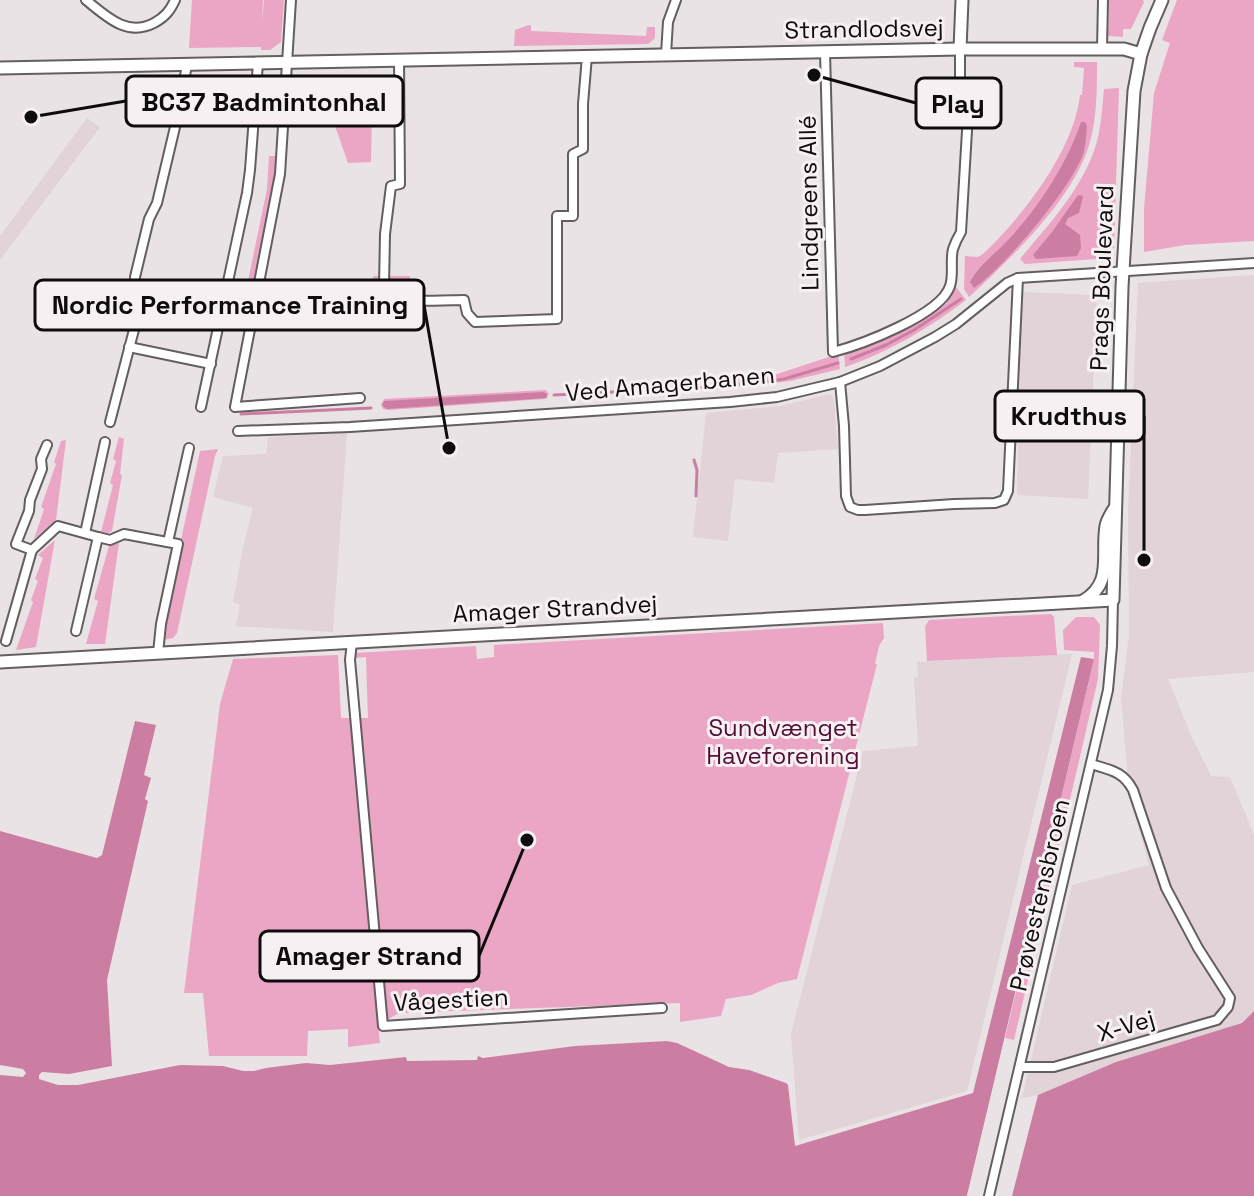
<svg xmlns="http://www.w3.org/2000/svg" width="1254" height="1196" font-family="'Space Grotesk',sans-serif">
<rect width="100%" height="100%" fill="#e9e3e5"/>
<!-- built -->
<g fill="#e1d3d8">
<polygon points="87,118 100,127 0,260 0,236"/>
<polygon points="1254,275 1254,672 1168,679 1190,733 1211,776 1230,777 1254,835 1254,1011 1242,1023 1116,1062 1038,1095 1022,1098 1072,885 1149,865 1129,792 1121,698 1129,635 1128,513 1138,283"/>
<polygon points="1021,292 1097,295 1088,499 1017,495"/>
<polygon points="830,394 834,398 838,449 778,453 774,483 735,479 728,541 693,537 706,413 781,406"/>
<polygon points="347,433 333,632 236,626 240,605 233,602 243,547 253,508 213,497 223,456 266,454 268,437"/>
<polygon points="1072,654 967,1091 799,1140 791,1034 863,751 918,746 914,678 918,677 917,662"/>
</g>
<!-- green -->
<g fill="#eba5c5">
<polygon points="192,0 263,0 262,24 264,0 284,0 281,42 270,50 261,50 261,47 189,48"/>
<polygon points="1109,0 1143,0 1144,2 1131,29 1123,29 1123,37 1108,36"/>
<polygon points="1177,0 1254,0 1254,241 1185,245 1144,252 1144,209 1154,93 1170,43 1162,40"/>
<polygon points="529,25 531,26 531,31 646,36 647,27 655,27 655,38 648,44 514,46 515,30"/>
<path d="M1074 62H1097C1097 88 1097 117 1090 142 1074 199 1012 257 969 297L964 289 965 256 978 257 983 254C1022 217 1074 151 1080 95H1082L1084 68 1074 67Z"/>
<path d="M1119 88 1114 248 1104 252 1096 259 1025 264 1020 259C1047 226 1079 193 1094 151 1101 132 1102 110 1104 89Z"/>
<polygon points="349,110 372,110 371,162 348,163 333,120"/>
<polygon points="269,156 277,156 273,207 255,282 248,281 267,189"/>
<polygon points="373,276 410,276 411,311 384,312 383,318 378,322 371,322 367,316 370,299 374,294"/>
<path d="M956 287 966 300C929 328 889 352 845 367L844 353 860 348 899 331 946 304Z"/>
<polygon points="838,354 840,369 790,381 711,390 712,381 765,378"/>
<polygon points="546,390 549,394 545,399 389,410 383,409 381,405 384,399"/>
<polygon points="119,437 124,439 120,474 122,475 112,531 108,533 101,532 113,485 110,483 116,461 113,459"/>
<polygon points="66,440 56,520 34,539 44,509 41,507 56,464 54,462 61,441"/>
<polygon points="218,449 215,456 177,633 173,638 163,640 184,541 181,540 200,451"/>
<polygon points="55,540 36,647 16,650 33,602 31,600 38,581 35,579 43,558 38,555"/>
<polygon points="119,543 105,644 86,644 98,601 94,599 109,546"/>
<polygon points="1051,614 1054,617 1057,655 927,661 925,627 929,620"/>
<polygon points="1076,617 1094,617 1100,625 1098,679 1014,1040 1005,1038 1094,659 1094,652 1064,650 1063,630"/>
<polygon points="883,623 884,638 879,646 875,664 877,664 797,979 778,983 751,995 726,999 721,1016 680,1022 680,1003 399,1013 378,1025 380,1043 348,1047 348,1029 308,1031 307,1056 209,1056 203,993 184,993 220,704 233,659 338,655 341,718 368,718 366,657 354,658 355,653 476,646 477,659 494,657 494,645"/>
</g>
<!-- water -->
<g fill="#cb7ea2">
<path d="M1081 122H1085L1087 126C1086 134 1086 143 1084 151 1076 183 1002 270 974 288L970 282C979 265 995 254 1008 240 1039 207 1067 164 1081 122Z"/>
<polygon points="1078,195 1083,196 1079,213 1068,218 1065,224 1080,235 1081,248 1077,256 1036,259 1033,255 1052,232"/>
<polygon points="543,392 547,394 547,398 386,409 382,405 384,401"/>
<polygon points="1081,657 1094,659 967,1196 0,1196 0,1075 23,1077 26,1073 23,1069 0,1065 0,831 97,858 102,855 135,721 156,725 144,775 151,778 145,799 148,801 107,980 112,1066 69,1074 42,1072 39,1075 39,1079 58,1085 78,1085 180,1065 223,1066 243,1071 254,1071 266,1068 306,1063 330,1065 406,1057 407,1061 477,1060 478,1056 483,1058 575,1046 667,1041 677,1043 729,1067 749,1070 786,1083 788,1085 795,1146 973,1093"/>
<polygon points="1254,1011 1254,1196 1012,1196 1038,1095 1116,1062 1242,1023"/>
</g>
<!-- pier -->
<polygon fill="#e9e3e5" points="1005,1038 1009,1039 995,1099 971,1196 967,1196"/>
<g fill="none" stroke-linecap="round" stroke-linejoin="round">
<!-- stream -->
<g stroke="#cb7ea2" stroke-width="3">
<polyline points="851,359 886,345 914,330 961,299"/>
<polyline points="715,386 757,383 784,379 838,363"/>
<polyline points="664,390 706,387"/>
<polyline points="554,395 654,390"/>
<polyline points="241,414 371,408"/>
<polyline points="694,460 697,470 696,496"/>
</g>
<defs>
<g id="street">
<path d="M86 0C107 17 127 37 154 23 165 17 170 11 175 0"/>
<polyline points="291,0 280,174 235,407 360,398"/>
<polyline points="1102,49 1103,0"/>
<path d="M825 52 833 352C860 345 941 315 950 286 954 275 950 261 953 249 955 243 958 237 961 232L969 97 960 86V49"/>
<polyline points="666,54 668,22 676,0"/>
<path d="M399 60 400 184 391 186 385 234 384 286C394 306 444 300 464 300L467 313 475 322 557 319V216H573V154L583 149V104L587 56"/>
<polyline points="135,277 149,219 157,203 180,106 187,64"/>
<polyline points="129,347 211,364"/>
<polyline points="840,382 844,426 846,496 850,507 858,510 865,510 954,504 995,503 1004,500 1008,491 1018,278"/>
<polyline points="201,407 247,193 250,170 258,63"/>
<polyline points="110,422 143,295"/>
<polyline points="238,431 350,427 730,402 777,397 840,382 880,366 935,337 956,324 1007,283 1018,278 1254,263"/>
<polyline points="47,445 41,459 42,469 30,500 29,511 16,544 32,550 58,526 98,537"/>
<polyline points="85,533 105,442"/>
<polyline points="168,542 189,448"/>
<polyline points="76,631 98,537 110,540 124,534 178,544 161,624 158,653"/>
<polyline points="6,641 32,550"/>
<polyline points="352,642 350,660 383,1026 662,1008"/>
<path d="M1020 1067H1054L1217 1020 1228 1007 1230 998 1198 948 1166 888 1133 790C1123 771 1110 770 1091 764"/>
<polyline points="989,1196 1108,690 1112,646 1113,600"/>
</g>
<g id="secondary">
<polyline points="960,49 962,0"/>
<polyline points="0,68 960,49 1124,49 1141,54"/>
<path d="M1083 601C1114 583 1101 555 1106 526 1107 520 1111 514 1114 509"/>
<polyline points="0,662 1113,600 1122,287 1134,91 1141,54 1150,28 1162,0"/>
</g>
</defs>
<!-- street casing -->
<use href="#street" stroke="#635e60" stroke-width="12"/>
<!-- secondary casing -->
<use href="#secondary" stroke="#635e60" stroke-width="15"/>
<!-- street -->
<use href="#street" stroke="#fff" stroke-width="8"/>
<!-- secondary -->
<use href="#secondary" stroke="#fff" stroke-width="11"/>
</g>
<g text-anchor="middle" stroke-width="6" stroke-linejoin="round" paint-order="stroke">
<!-- street labels -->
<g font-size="24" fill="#0e0c0d" stroke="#f6f0f3">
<text transform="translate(864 29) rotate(-1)" y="8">Strandlodsvej</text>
<text transform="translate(809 203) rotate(-91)" y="8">Lindgreens Allé</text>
<text transform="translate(1102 278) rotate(-88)" y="8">Prags Boulevard</text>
<text transform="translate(670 384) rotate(-5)" y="8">Ved Amagerbanen</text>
<text transform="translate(555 609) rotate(-3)" y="8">Amager Strandvej</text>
<text transform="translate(1040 895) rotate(-77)" y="8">Prøvestensbroen</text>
<text transform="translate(451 1000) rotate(-3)" y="8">Vågestien</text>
<text transform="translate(1126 1026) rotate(-16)" y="8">X-Vej</text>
</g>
<!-- park labels -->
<g font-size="24" fill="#530e35" stroke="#f6f0f3">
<text x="783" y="736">Sundvænget<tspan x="783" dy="28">Haveforening</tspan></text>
</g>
</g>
<!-- callouts -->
<path fill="none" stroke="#0e0c0d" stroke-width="3" d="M31 117L126 101M814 75L916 103M449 448L424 305M1144 560L1144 416M527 840L479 956"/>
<g fill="#0e0c0d" stroke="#f6f0f3" stroke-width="3">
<circle cx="31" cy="117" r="8"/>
<circle cx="814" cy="75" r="8"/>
<circle cx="449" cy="448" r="8"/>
<circle cx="1144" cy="560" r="8"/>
<circle cx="527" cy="840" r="8"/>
</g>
<g fill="#f6f0f3" stroke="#0e0c0d" stroke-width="3">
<rect x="126" y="76" width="277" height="50" rx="8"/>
<rect x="916" y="78" width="85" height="50" rx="8"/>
<rect x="35" y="280" width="389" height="50" rx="8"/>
<rect x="995" y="391" width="149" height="50" rx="8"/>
<rect x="260" y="931" width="219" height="50" rx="8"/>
</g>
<g font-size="26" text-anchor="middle" font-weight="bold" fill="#0e0c0d">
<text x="264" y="111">BC37 Badmintonhal</text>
<text x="958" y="113">Play</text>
<text x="230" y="314">Nordic Performance Training</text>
<text x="1069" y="425">Krudthus</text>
<text x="369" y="965">Amager Strand</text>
</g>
</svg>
